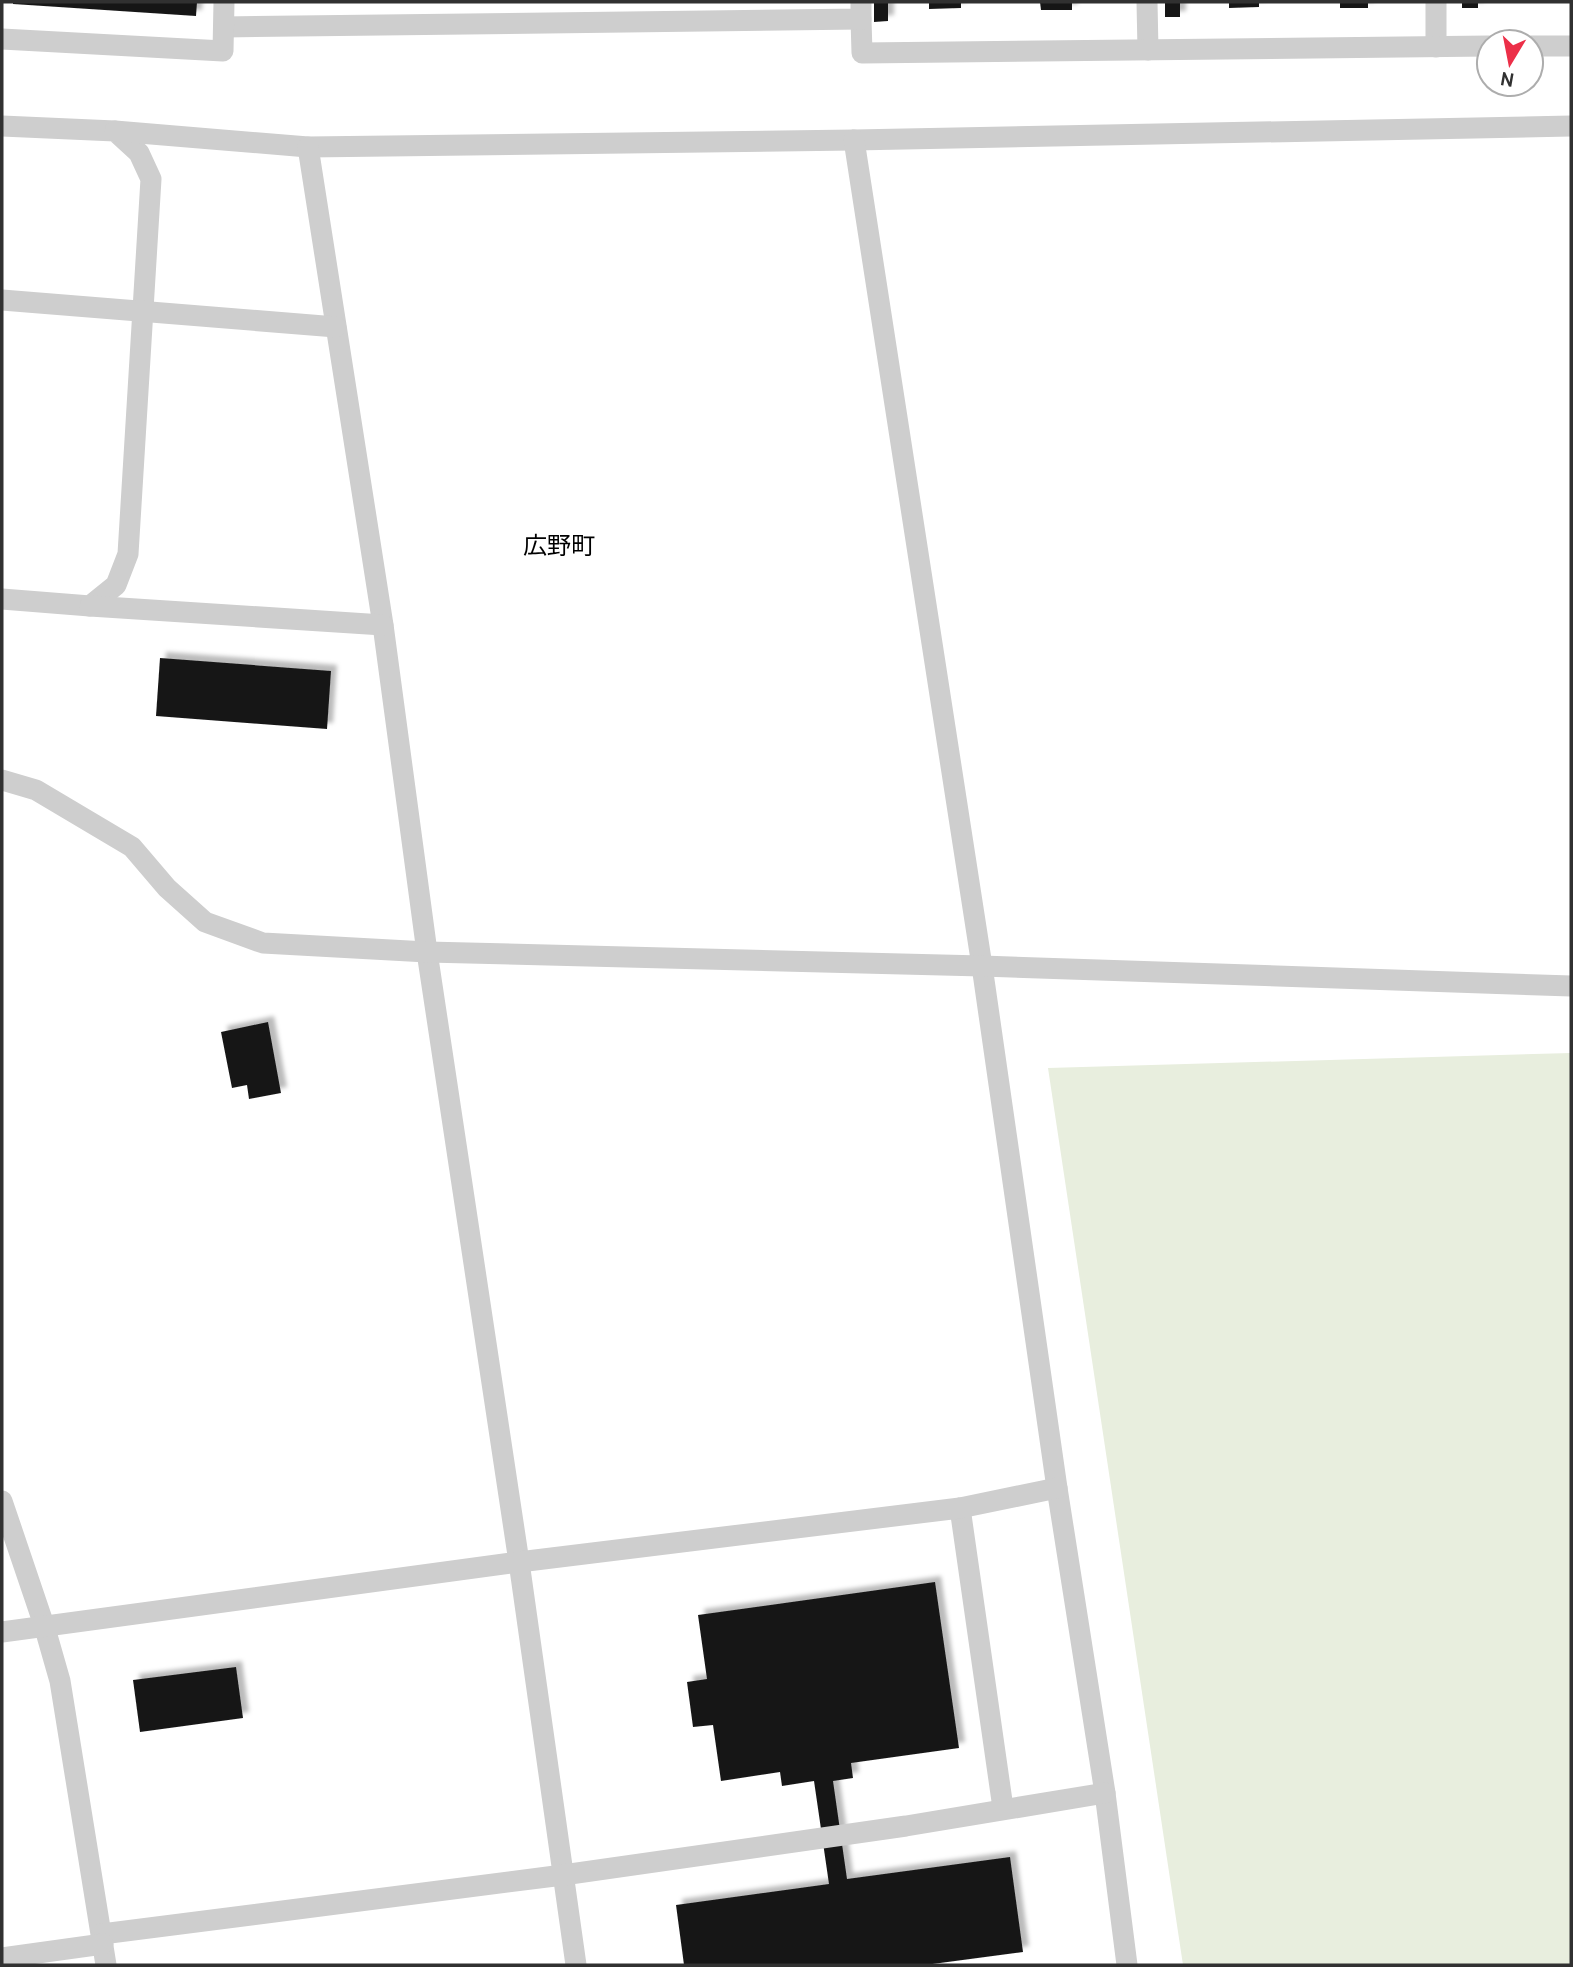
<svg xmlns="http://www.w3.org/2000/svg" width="1573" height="1967" font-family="Cabin,'Noto Sans JP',sans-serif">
<defs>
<filter id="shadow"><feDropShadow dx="6" dy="-6" stdDeviation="2" flood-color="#0004"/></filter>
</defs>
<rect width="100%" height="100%" fill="#fff"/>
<!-- green -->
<polygon fill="#e8eede" points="1571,1053 1571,1965 1183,1965 1048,1068"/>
<!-- building -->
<g fill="#181818" filter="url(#shadow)">
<polygon points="13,2 197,2 196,16 13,4"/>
<polygon points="874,2 888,2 888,21 874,22"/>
<polygon points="929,2 961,2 961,8 929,9"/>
<polygon points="1040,2 1072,2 1072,10 1041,10"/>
<rect x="1165" y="2" width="15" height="15"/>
<polygon points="1229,2 1259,2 1259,7 1229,8"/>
<rect x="1340" y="2" width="28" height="6"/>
<rect x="1462" y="2" width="16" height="6"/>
<polygon points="160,658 331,671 327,729 156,716"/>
<polygon points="268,1022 281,1093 249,1099 247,1085 232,1088 221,1032"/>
<polygon points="935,1582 959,1748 851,1763 853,1778 833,1781 847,1879 1010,1857 1023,1952 925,1965 684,1965 676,1905 829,1884 814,1781 782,1786 780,1772 721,1781 713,1725 693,1727 687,1682 707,1679 698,1615"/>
<polygon points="236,1667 243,1718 140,1732 133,1680"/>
</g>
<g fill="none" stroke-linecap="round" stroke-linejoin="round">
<!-- lane -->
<g stroke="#cecece" stroke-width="21">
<polyline points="1147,2 1148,50"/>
<polyline points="1436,2 1436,47"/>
<polyline points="861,19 862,53 1489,46"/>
<polyline points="224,27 861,19 861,2"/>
<polyline points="2,39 223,51 224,2"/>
<polyline points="1531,46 1571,46"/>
<polyline points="2,126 115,131 139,153 151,179 128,554 116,585 90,606 2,599"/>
<polyline points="115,131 308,147 854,140 1571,126"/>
<polyline points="854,140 982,966 1057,1488 1105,1793 1127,1965"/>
<polyline points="308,147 383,625 427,952 519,1562 576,1965"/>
<polyline points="2,300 336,327"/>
<polyline points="90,606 383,625"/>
<polyline points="2,780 36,790 132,847 167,888 205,922 263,943 427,952 982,966 1571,986"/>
<polyline points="2,1501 44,1625 60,1681 106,1965"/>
<polyline points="960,1508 1003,1808"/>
<polyline points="2,1632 519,1562 960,1508 1057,1488"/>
<polyline points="102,1934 563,1875 906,1826 1105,1793"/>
<polyline points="2,1958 103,1944"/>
</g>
</g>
<g text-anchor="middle" stroke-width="7" stroke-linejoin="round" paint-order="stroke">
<!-- quarter labels -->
<g font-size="24" fill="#000" stroke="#fff">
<text x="559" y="554">広野町</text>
</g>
</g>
<!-- border -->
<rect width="1573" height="1967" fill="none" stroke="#313131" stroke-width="7"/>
<!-- north arrow -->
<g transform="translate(1510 63) rotate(190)"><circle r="33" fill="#ffffff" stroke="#adadad" stroke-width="2"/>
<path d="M0-5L12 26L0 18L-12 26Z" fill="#ec2f48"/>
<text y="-10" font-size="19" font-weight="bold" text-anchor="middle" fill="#313131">N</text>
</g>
</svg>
